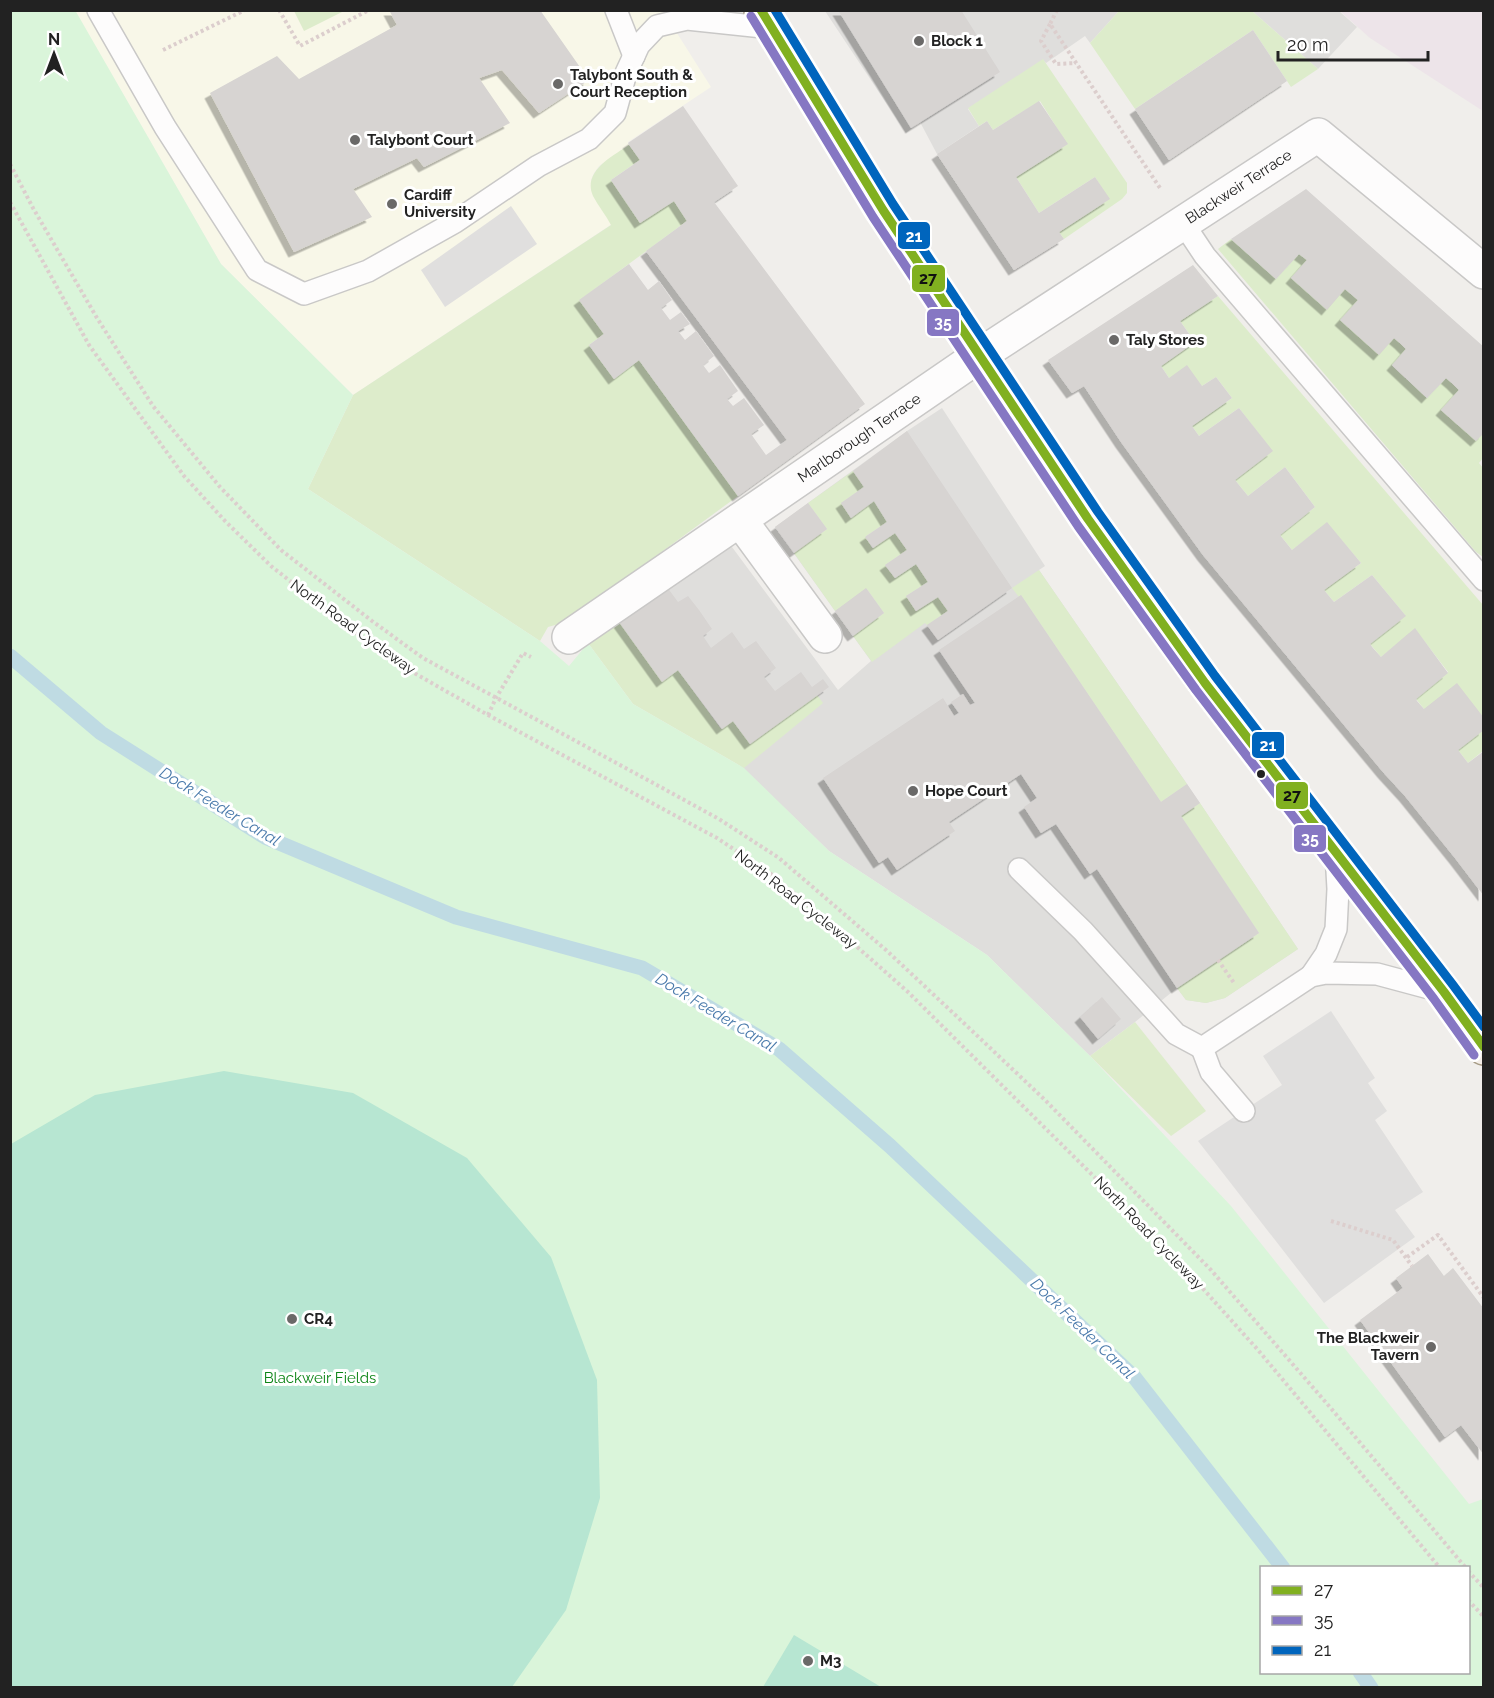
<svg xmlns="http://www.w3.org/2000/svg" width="1494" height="1698" font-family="Raleway,sans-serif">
<defs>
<filter id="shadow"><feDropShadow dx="-5.5" dy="5.5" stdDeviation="0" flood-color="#0004"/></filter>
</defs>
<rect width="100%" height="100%" fill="#f0eeeb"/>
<!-- residential -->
<g fill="#dfdedc">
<polygon points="825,11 1119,11 1090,43 1085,36 1046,63 1043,60 968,109 979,126 937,154 920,122 906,133"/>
<polygon points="1252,11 1339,11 1357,27 1318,69"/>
<polygon points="942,408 1045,566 1039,570 1187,784 1298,949 1225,998 1206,1003 1186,1000 1177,988 1135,1022 1090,1056 987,955 829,851 744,769 588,643 729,543 838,690 871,661 775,527 907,431"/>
</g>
<!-- industrial -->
<polygon fill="#ede4e9" points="1340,11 1483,11 1483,111 1370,38"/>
<!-- education -->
<polygon fill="#f8f7e8" points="75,11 663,11 711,87 628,142 629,145 599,166 594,173 591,180 591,189 594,197 612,224 353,395 221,264"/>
<!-- grass -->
<g fill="#ddeccb">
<polygon points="294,11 344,11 304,31"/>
<polygon points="1119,11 1252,11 1318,69 1291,87 1253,30 1135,109 1090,43"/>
<polygon points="1043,59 1127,183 1127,193 1122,199 1064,239 1059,232 1109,199 1095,177 1039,213 1016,177 1067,144 1040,101 993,130 987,121 979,126 968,108"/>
<path d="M629 145 640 160 611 180 640 222 674 201 687 221 580 300 604 334 589 345 614 379 639 360 738 496 566 622 548 627 540 641 308 489 353 395 611 225C606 215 598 206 593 196 582 171 613 156 629 145Z"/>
<polygon points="1231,239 1276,279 1299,254 1307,260 1291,278 1345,289 1358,300 1379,354 1394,338 1406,349 1392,366 1427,398 1446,378 1459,390 1441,410 1459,426 1483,433 1483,458 1479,463 1483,468 1483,557 1476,552 1218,249"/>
<polygon points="1218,296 1483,605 1483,718 1424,709 1416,699 1448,672 1415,629 1381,657 1370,644 1405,615 1372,575 1334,602 1324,590 1361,563 1327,523 1292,550 1280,535 1315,507 1285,467 1248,496 1235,480 1272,451 1239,408 1199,436 1192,426 1232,398 1216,377 1202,386 1169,378 1161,366 1195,342 1180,321"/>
<polygon points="853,471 864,487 841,503 851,518 874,501 887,522 866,536 872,548 895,533 907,550 885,565 895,578 916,564 928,582 906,596 907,597 916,611 938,597 948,611 927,625 925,623 872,662 853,636 884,613 867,589 835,611 794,553 827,529 808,503"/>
<polygon points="1039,570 1187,784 1161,802 1021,595 1019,597 1012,588"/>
<polygon points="619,622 662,681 678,670 721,729 733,721 750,744 817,695 823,703 744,768 633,704 588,643"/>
<polygon points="1483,730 1483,751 1468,763 1458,750"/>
<polygon points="1200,803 1298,949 1225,998 1206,1003 1186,1000 1177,988 1259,933 1181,816"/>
<polygon points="1135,1022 1206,1111 1171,1136 1090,1056"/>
</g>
<!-- park -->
<path fill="#daf5da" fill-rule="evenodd" d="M75 10 221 264 353 395 308 489 540 641 569 666 588 643 633 704 744 768 829 851 987 955 1090 1056 1231 1206 1469 1504 1483 1499 1484 1687 11 1688 10 11ZM1262 1568H1468V1672H1262Z"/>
<!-- pitch -->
<g fill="#b7e6d2">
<polygon points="224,1071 353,1093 467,1158 551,1257 597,1380 600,1498 566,1610 512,1687 11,1687 11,1144 95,1095"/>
<polygon points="794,1635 881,1687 763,1687"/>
</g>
<!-- parking -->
<g fill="#e0dfde">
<polygon points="511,206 537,244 445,307 421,270"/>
<polygon points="1331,1011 1375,1078 1368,1083 1387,1111 1375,1120 1423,1192 1395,1210 1415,1237 1324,1303 1198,1141 1282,1085 1263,1056"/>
</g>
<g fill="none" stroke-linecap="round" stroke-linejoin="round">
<!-- stream -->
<g stroke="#bfdbe3" stroke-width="15">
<polyline points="10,656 101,733 265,837 456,917 642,968 779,1049 890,1146 1135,1378 1283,1568"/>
<polyline points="1360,1672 1371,1688"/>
</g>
</g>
<!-- building -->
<g fill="#d7d4d2" filter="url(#shadow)">
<polygon points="389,10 540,10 589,80 539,113 502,70 479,78 510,123 424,167 417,158 353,189 372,217 294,252 210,93 277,56 299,79 397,25"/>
<polygon points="838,10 961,10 1000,72 911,128"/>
<polygon points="1253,30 1287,81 1169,160 1135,109"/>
<polygon points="1039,101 1068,144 1016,177 1039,213 1095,177 1110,199 1059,232 1064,239 1014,270 937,154 987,121 993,130"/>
<polygon points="683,106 738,186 714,202 865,404 738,496 639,360 614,379 589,345 604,334 579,300 629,264 648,290 659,281 672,300 661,308 670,320 681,312 690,324 678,331 685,340 696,331 714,356 703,365 709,373 720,365 738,391 727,399 733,406 744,398 764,425 751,434 766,455 787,440 646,251 687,221 674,201 640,223 611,180 640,160 628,143"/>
<polygon points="1306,189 1484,347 1484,433 1476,441 1441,410 1459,390 1452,383 1446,378 1427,398 1392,365 1406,349 1400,343 1394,338 1379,355 1340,320 1358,300 1345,289 1327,310 1291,278 1307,260 1299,254 1276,279 1231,239"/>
<polygon points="1193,265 1218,296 1180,321 1195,342 1161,366 1169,378 1187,365 1202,386 1216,377 1232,398 1192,426 1199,436 1239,408 1273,451 1235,480 1248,496 1285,467 1315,507 1280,535 1292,550 1327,522 1361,563 1324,590 1334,602 1372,575 1406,616 1370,644 1373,648 1381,657 1415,628 1448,673 1416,699 1417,701 1424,709 1457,683 1484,718 1484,730 1458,750 1468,763 1484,751 1484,896 1455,858 1405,796 1383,772 1203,555 1121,442 1084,386 1072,393 1048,360"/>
<polygon points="907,431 1012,588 938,640 927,625 948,611 938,597 916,611 906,596 928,582 916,564 895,578 885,565 907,550 895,533 873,548 865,537 887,522 874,501 851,518 841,503 864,487 853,471"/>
<polygon points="808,503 827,529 794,553 775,527"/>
<polygon points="667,587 678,602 688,596 699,610 712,629 703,636 711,648 732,632 744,649 756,641 776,668 764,677 775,691 801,672 812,687 823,679 829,687 750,744 733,721 722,729 678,670 662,682 619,622"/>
<polygon points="866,588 884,613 853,636 835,611"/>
<polygon points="1021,595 1161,802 1187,784 1200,803 1181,816 1259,933 1177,988 1097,869 1090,874 1056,824 1041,833 1024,807 1037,798 1021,774 949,822 955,831 897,870 888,857 879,863 823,778 943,698 954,716 959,713 951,702 963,694 970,705 975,703 939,650"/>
<polygon points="1102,997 1121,1019 1098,1039 1080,1017"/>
<polygon points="1428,1254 1444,1276 1453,1268 1484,1309 1484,1455 1461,1425 1445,1437 1360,1320 1403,1288 1396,1278"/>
</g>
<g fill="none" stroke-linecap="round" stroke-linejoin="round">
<defs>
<g id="service">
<polyline points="98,10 165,127 257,270 304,294 368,271 455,222 538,166 589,139 615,113 626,73 639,45 657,26 687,19 772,28"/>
<polyline points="616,10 634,56"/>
<polyline points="1183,223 1205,256 1484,580"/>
<polyline points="1019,869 1083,931 1176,1034 1202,1048"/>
<polyline points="1311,976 1326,954 1336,929 1338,889 1336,854"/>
<polyline points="1244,1111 1211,1072 1202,1048 1311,976 1326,973 1377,974 1444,992"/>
</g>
<g id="minor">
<polyline points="740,520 825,636"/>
<path id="s1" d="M569 637 980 355 1318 135 1484 272"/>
</g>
<polyline id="primary" points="761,10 883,210 1088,519 1205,683 1444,992 1484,1048"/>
</defs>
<!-- service casing -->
<use href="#service" stroke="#c9c8c7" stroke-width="24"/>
<!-- minor casing -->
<use href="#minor" stroke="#c9c8c7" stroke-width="36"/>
<!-- primary casing -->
<use href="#primary" stroke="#a79c86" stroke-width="36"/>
<!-- path -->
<g stroke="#dccecd" stroke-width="4" stroke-dasharray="3 3" stroke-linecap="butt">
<polyline points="279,10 300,46 369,10"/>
<polyline points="1057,10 1050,24 1160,188"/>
<polyline points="1050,24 1041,41 1056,64 1076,63"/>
<polyline points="163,50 245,10"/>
<polyline points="10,164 33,208 97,318 153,406 220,487 281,550 372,621 423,658 655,784 719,819 779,858 886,950 967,1026 1045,1100 1211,1270 1329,1406 1466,1568"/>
<polyline points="10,202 89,345 184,476 225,521 271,566 360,636 400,665 488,715 717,838 771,874 846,937 908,992 1170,1252 1258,1350 1440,1568"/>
<polyline points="488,715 496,698 523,653 531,657"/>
<polyline points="1218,960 1234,983"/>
<polyline points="1331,1221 1393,1240 1412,1266"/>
<polyline points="1407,1257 1438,1235 1484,1298"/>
<polyline points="1468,1571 1484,1588"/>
<polyline points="1468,1600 1484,1617"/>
</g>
<!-- service -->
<use href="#service" stroke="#fdfcfc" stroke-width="21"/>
<!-- minor -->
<use href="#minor" stroke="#fdfcfc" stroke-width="33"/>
<!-- primary -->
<use href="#primary" stroke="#f3ede7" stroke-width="33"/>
<defs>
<polyline id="bus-1" points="761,10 883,210 1088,519 1205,683 1444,992 1484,1047"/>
<polyline id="bus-2" points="751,16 873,217 1078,526 1196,690 1434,999 1474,1055"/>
<polyline id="bus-3" points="775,10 893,204 1098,512 1215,676 1453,985 1484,1027"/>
</defs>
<!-- bus-1 casing -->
<use href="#bus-1" stroke="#fff" stroke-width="14"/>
<!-- bus-2 casing -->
<use href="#bus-2" stroke="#fff" stroke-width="14"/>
<!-- bus-3 casing -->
<use href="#bus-3" stroke="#fff" stroke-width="14"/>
<!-- bus-1 -->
<use href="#bus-1" stroke="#81b020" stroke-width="9"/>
<!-- bus-2 -->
<use href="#bus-2" stroke="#8677c3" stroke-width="9"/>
<!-- bus-3 -->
<use href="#bus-3" stroke="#0065bd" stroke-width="9"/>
</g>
<!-- markers -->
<g fill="#6a6968" stroke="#fff" stroke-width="2">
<circle cx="919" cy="41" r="6"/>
<circle cx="558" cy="84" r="6"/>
<circle cx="355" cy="140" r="6"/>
<circle cx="392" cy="204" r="6"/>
<circle cx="1114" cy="340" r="6"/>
<circle cx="913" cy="791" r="6"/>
<circle cx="292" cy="1319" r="6"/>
<circle cx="1431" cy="1347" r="6"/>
<circle cx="808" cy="1661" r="6"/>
</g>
<circle fill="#222" stroke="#fff" stroke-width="2" cx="1261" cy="774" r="5"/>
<g text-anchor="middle" stroke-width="6" stroke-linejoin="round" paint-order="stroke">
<!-- poi labels -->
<g font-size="15" font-weight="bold" fill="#222" stroke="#fff" text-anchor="start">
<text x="931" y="46">Block 1</text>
<text x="570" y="80">Talybont South &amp;<tspan x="570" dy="17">Court Reception</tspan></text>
<text x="367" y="145">Talybont Court</text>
<text x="404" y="200">Cardiff<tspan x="404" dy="17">University</tspan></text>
<text x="1126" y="345">Taly Stores</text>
<text x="925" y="796">Hope Court</text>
<text x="304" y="1324">CR4</text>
<text x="1419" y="1343" text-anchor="end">The Blackweir<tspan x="1419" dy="17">Tavern</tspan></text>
<text x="820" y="1666">M3</text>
</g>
<!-- street labels -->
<g font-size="15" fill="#222" stroke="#fff">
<text dy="5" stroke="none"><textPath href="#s1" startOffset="807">Blackweir Terrace</textPath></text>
<text dy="5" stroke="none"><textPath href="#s1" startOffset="352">Marlborough Terrace</textPath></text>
<text transform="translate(353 627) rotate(36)" y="5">North Road Cycleway</text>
<text transform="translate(796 899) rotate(38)" y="5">North Road Cycleway</text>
<text transform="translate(1149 1233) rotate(46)" y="5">North Road Cycleway</text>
</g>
<!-- park labels -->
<g font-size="15" fill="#0c8416" stroke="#fff">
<text x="320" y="1383">Blackweir Fields</text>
</g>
<!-- water labels -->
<g font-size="16" font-style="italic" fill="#4a7aab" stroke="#fff">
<text transform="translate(220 806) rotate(31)" y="6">Dock Feeder Canal</text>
<text transform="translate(716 1012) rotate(31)" y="6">Dock Feeder Canal</text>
<text transform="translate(1083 1328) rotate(44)" y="6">Dock Feeder Canal</text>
</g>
</g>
<g stroke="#fff" stroke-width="2">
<rect x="897" y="221" width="34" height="29" rx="6" fill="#0065bd"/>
<rect x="911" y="264" width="35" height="29" rx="6" fill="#81b020"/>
<rect x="926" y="308" width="34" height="29" rx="6" fill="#8677c3"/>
<rect x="1251" y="731" width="34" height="28" rx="6" fill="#0065bd"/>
<rect x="1275" y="781" width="34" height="29" rx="6" fill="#81b020"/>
<rect x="1293" y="824" width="34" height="29" rx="6" fill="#8677c3"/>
</g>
<g font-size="16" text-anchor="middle" font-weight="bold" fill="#fff">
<text x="914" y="242">21</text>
<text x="943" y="328">35</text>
<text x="1268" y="751">21</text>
<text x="1310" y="844">35</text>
</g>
<g font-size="16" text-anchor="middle" font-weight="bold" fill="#111">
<text x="928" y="284">27</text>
<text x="1292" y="801">27</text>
</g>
<!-- border -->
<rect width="1494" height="1698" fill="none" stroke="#222222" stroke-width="24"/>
<!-- legend -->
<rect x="1260" y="1566" width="210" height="108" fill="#ffffff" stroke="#a7a7a7" stroke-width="1.5"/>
<rect x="1272" y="1586" width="30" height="9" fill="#81b020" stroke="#a7a7a7" stroke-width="1.5"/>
<text x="1314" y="1596" font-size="18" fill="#222222">27</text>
<rect x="1272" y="1616" width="30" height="9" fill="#8677c3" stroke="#a7a7a7" stroke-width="1.5"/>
<text x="1314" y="1626" font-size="18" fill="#222222">35</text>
<rect x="1272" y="1646" width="30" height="9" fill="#0065bd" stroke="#a7a7a7" stroke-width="1.5"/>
<text x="1314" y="1656" font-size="18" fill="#222222">21</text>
<!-- north arrow -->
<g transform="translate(54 54)" stroke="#ffffff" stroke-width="4.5" paint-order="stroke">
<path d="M0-4.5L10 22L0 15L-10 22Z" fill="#222222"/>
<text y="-9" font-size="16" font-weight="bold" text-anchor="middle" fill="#222222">N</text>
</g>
<!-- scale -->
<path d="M1278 51v9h150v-9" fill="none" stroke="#222222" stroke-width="3"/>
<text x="1287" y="51" font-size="18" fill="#222222" stroke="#ffffff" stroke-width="4.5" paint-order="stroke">20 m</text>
</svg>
